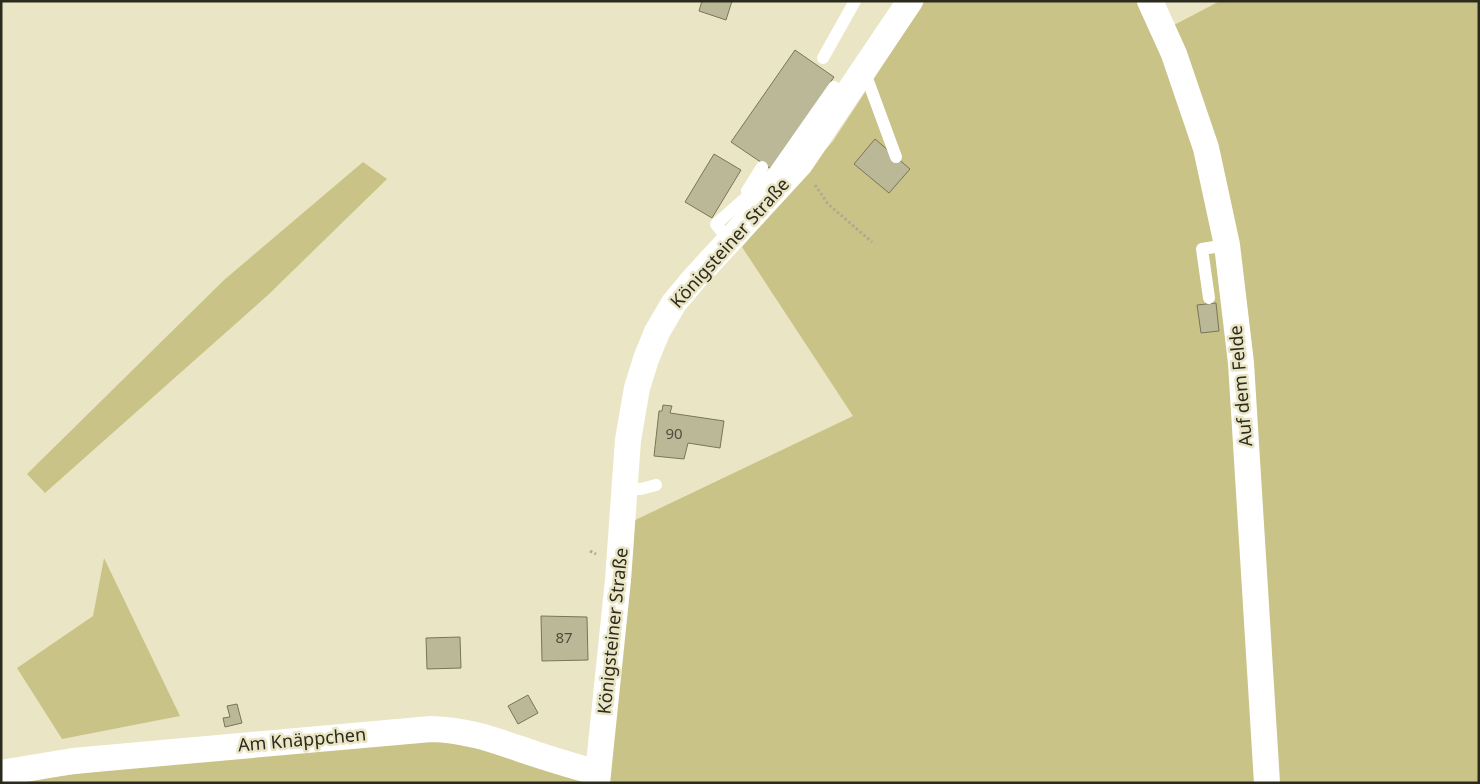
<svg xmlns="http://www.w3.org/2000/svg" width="1480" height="784" font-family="'Noto Sans',sans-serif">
<rect width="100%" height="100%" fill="#eae6c5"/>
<!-- green -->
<g fill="#cac387">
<polygon points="925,1 1141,1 1172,61 1223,260 1258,783 607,783 631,522 853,416 742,247 833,141"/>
<polygon points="1220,1 1479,1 1479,783 1273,783 1253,461 1174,25"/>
<polygon points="363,162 387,179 268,295 45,493 27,474 224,280"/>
<polygon points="104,558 180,716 62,739 17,668 93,616"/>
<polygon points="431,732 580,776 583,783 1,783"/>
</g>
<!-- building -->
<g fill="#bbb898" stroke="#797558">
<polygon points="702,1 732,1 726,20 699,11"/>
<polygon points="795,50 834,77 771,169 731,142"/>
<polygon points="875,139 910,169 889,193 854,164"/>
<polygon points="714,154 741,170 712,218 685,202"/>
<polygon points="1216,303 1219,331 1201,333 1197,305"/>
<polygon points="663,405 672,406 670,413 724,421 720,448 688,443 684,459 654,456 659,411 662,411"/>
<polygon points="541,616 587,617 588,660 542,661"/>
<polygon points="460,637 461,668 427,669 426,638"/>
<polygon points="528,695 538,713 518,724 508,706"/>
<polygon points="237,704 242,723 225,727 223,718 230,717 227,706"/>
</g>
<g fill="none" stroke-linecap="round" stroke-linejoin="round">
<!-- path -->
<g stroke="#aeab91" stroke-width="3" stroke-dasharray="2.5 2.5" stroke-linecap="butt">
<polyline points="815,185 828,204 872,242"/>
<polyline points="590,551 596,554"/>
</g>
<!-- service -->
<g stroke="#fff" stroke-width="12">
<polyline points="823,58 855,1"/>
<polyline points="864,70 896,157"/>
<polyline points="747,191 762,167"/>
<polyline points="729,241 716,224 774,173 834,87"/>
<polyline points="1209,298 1202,249 1227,245"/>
<polyline points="625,488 641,489 656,485"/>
</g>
<!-- minor -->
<g stroke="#fff" stroke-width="26">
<polyline points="1150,1 1174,54 1206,148 1227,245 1241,363 1267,783"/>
<path d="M1 773 73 761 431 729C470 730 499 742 535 754 556 761 577 767 598 773"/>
<polyline points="597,783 618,580 628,440 637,388 646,359 657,332 674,303 694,279 800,164 910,1"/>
</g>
</g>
<g text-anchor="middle" stroke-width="5" stroke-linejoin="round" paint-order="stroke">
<!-- number labels -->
<g font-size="15" fill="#4f4e3c">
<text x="674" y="439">90</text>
<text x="564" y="643">87</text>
</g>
<!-- street labels -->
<g font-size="18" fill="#2b2a1d" stroke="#eae6c5">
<text transform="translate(730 243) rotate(-48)" y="6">Königsteiner Straße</text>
<text transform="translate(1241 386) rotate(-95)" y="6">Auf dem Felde</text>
<text transform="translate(613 631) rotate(-84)" y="6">Königsteiner Straße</text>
<text transform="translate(302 740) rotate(-5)" y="6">Am Knäppchen</text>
</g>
</g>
<!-- border -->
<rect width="1480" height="784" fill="none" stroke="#2b2a1d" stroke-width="5"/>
</svg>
